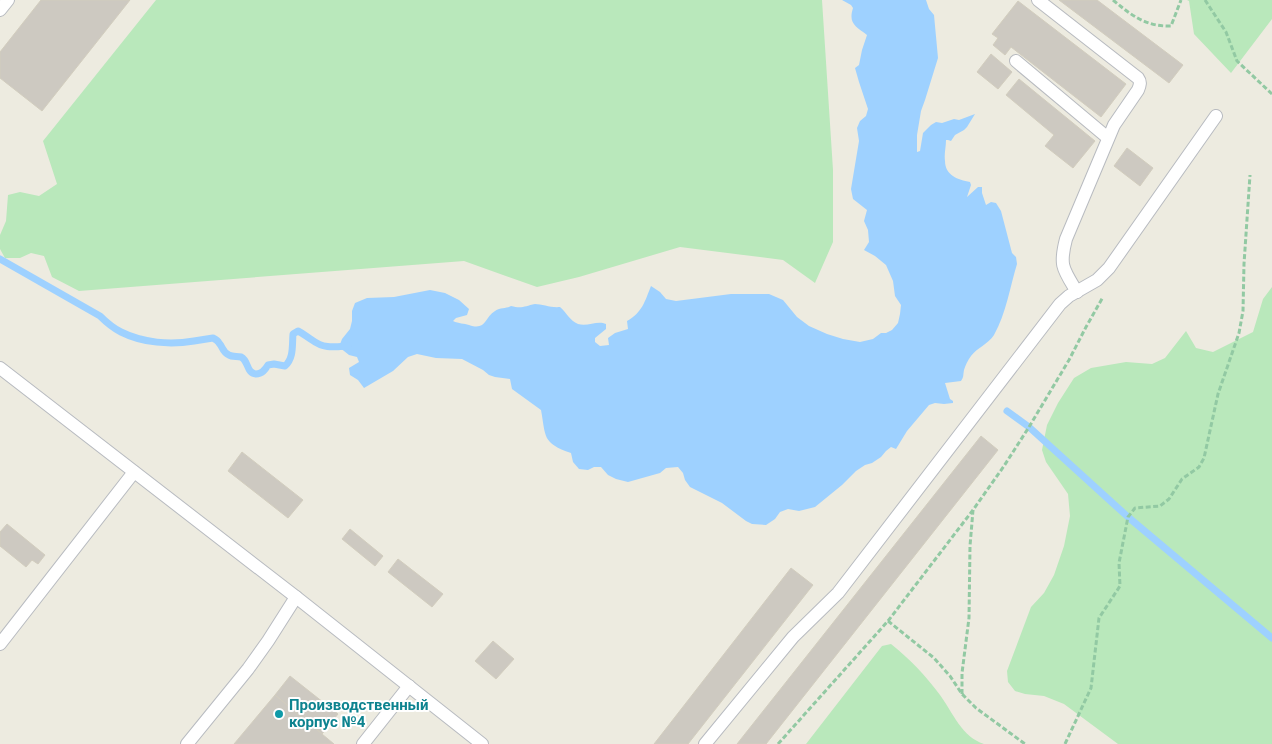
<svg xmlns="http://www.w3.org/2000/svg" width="1272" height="744" font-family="Roboto,sans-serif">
<rect width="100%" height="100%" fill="#edebe0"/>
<!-- green -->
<g fill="#b9e8bb">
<polygon points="156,0 822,0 833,170 833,242 815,283 783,260 680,247 579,277 537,287 464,261 79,291 52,277 44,256 31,253 20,258 5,258 0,249 0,235 6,221 8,195 20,192 39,196 57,184 43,141"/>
<polygon points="1187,0 1272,0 1272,19 1231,73 1194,34 1189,1"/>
<polygon points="1272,287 1272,744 1118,744 1064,704 1044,696 1025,694 1015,691 1008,682 1007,671 1031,607 1044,593 1054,575 1064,546 1070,516 1068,494 1046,462 1042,450 1047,425 1058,403 1074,378 1091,368 1126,362 1152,364 1165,358 1186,331 1196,348 1213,352 1253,332 1263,299"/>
<path d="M891 644C910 659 926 676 940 695 953 713 962 737 984 744H806L882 646Z"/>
</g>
<!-- water -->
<path fill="#9ed1ff" d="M842 0H926L929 9 934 15 938 58 925 100 921 111 917 135V152L920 151 923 133 931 125 936 122 942 123 954 119 959 120 975 114 967 127 964 130 955 135 951 141 948 140H946C946 147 944 154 945 161 945 175 958 180 970 182L971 185 967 197 978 187H982V193L986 205 991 202 996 203 1001 211 1012 253 1016 257 1017 264C1010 287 1006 314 994 335 988 344 977 348 971 356 968 360 965 366 964 370 963 375 964 377 961 381L945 383 950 399 953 401V403L944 404 935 403 929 405 907 431 896 449 891 447 886 451 881 457 872 463 865 465 856 471 842 485 815 507 799 511 788 509 780 512 775 519 766 525 752 524 746 521 722 503 690 487 685 480 683 473 678 467 666 468 660 473 628 482 616 479 608 475 601 467H594L588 470 579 469 573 462 571 453C542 443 546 437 541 410L512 389 510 379 495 377 489 375 483 370 462 359 436 358 417 354 408 357 393 371 364 388 358 380 350 375 349 368 359 362 357 357 349 355 339 347 342 339 350 329 352 321V311L355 303 367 298 394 297 430 290 445 293 459 300 469 309 467 315 456 318 453 321C459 324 464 323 469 325 486 331 484 318 495 311 501 307 506 309 511 306 522 309 525 306 535 304 542 304 551 308 560 307 566 312 570 321 578 324 588 327 597 320 606 324V329L595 338V342L600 346 609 345 608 338 615 333 628 329 627 321C642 313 645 301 651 286L660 292 666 299 676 301 731 294H769L783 300 797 317 809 326 827 334 843 339 860 342 873 339 881 333H886L892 330 898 323 900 314 901 305 895 296 893 281 886 265 875 256 864 250 869 242 868 230 864 221 867 210 853 199 851 189 859 141 857 128 860 121 866 116 868 109 859 82 855 68 859 65 862 50 867 35C856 26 848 24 853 8L851 5Z"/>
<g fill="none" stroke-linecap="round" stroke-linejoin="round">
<!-- stream -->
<g stroke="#9ed1ff" stroke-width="7">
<path d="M0 259 100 316C106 322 113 328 121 332 143 343 170 345 194 341 200 340 207 339 213 338 215 339 218 341 219 343 223 347 222 352 229 355 232 357 237 356 241 357 249 361 246 373 256 374 262 374 265 370 268 365L274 364 285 366C294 358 292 345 293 334L298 331C304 334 307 337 312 340 324 349 334 347 348 346"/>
<polyline points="1007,411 1029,427 1128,517 1272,638"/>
</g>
</g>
<!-- building -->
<g fill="#cdc9c1" stroke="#d2cdbe">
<polygon points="41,0 130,0 42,111 0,78 0,52"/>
<polygon points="1059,0 1097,0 1183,65 1169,83"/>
<polygon points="1018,1 1126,84 1101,117 1011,47 1005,55 993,45 998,38 992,34"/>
<polygon points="991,54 1012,72 998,89 977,72"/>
<polygon points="1019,79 1095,141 1073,168 1045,146 1054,135 1006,95"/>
<polygon points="1127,148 1153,168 1140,186 1114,166"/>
<polygon points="981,436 998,450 766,744 737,744"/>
<polygon points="242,452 303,500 288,518 228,471"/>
<polygon points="7,524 45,555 38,564 32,560 26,567 0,546 0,532"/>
<polygon points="350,529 383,556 375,566 342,539"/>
<polygon points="398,559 443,594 432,607 388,572"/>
<polygon points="791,568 813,585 688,744 654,744"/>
<polygon points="493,641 514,659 496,679 475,661"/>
<polygon points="290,676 338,714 322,734 275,695"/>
<polygon points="275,695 322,734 334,744 234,744"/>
</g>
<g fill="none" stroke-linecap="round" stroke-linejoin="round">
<defs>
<g id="service">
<path d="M1038 0 1138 78C1141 82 1140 85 1138 90L1114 125 1066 239C1059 266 1063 269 1077 292"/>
<polyline points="0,10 8,0"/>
<polyline points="1016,61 1108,138"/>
<polyline points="0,368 296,597 482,744"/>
<polyline points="0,644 134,472"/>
<polyline points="187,744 248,669 268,641 296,597"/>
<polyline points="363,744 409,686"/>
<polyline points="705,744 793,637 838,593 1060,304 1069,296 1097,280 1109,268 1216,116"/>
</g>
</defs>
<!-- service casing -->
<use href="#service" stroke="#b8bbc0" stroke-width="14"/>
<!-- path -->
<g stroke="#92c9a3" stroke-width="3" stroke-dasharray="5 2.5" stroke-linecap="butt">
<path d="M1113 0C1131 15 1146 27 1171 26L1181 0"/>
<polyline points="1205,0 1226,32 1237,61 1272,94"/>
<polyline points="888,621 934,658 950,676 962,694 976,708 1025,744"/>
<polyline points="962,694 962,673 969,618 970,546 973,510"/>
<polyline points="778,744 888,621 973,510 1004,466 1029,427 1069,360 1086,327 1103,297"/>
<polyline points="1065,744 1091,688 1099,618 1120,586 1119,563 1128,517 1135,508 1160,506 1169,499 1182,479 1199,467 1204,458 1218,394 1239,333 1243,311 1244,264 1250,175"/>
</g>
<!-- service -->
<use href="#service" stroke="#fff" stroke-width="12"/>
</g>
<!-- markers -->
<circle fill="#0f9aa8" stroke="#fff" stroke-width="2" cx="279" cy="714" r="5"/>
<g text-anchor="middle" stroke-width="4" stroke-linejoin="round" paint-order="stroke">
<!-- culture labels -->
<g font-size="15" font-weight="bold" fill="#0d838f" stroke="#fff" text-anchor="start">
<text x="289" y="710">Производственный<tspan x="289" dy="17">корпус №4</tspan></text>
</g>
</g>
</svg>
